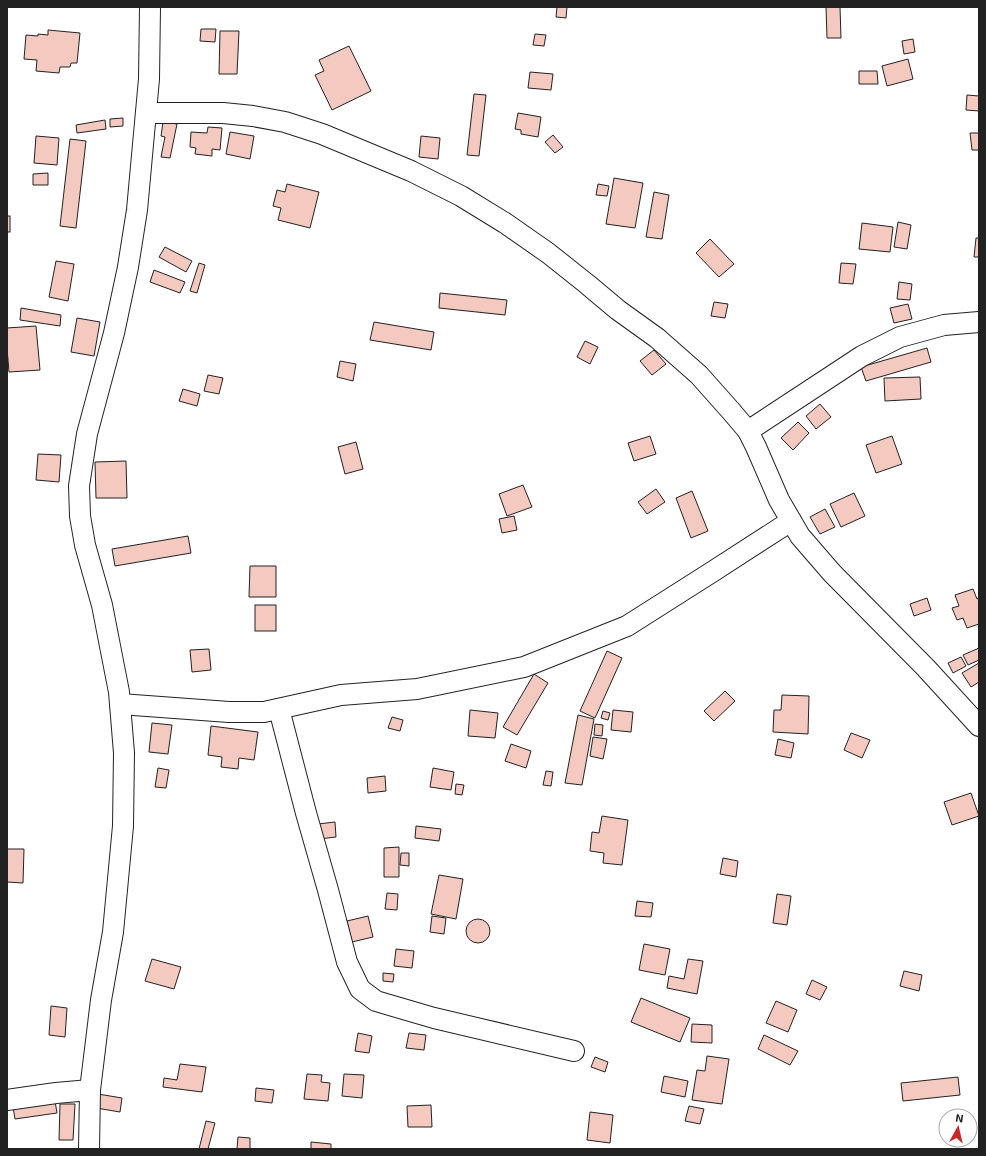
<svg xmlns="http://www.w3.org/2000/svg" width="986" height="1156" font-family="'Exo 2',sans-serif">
<rect width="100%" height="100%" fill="#fff"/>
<!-- building -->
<g fill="#f3c9c0" stroke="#222">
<polygon points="557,7 567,7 566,18 556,17"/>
<polygon points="826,7 840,7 841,38 827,38"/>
<polygon points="201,29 216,29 215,42 200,41"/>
<polygon points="48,30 80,33 77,63 71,63 70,67 60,67 59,73 36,71 37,60 24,59 26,35 38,36 38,34 48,35"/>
<polygon points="220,31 239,31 237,74 219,74"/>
<polygon points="535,34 546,35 544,46 533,45"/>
<polygon points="913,39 915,52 904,54 902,41"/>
<polygon points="349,46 371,91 332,110 315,75 324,71 319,60"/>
<polygon points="908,59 913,79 887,86 882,66"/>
<polygon points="859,71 877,71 878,84 859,84"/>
<polygon points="530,72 553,74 551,90 528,88"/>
<polygon points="474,94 486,95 479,156 467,155"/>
<polygon points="967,95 979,96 979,111 966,110"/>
<polygon points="518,113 541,117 538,137 521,134 521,130 515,129"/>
<polygon points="123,118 123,126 110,127 110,119"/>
<polygon points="105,120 106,129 77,133 76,125"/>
<polygon points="163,122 177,124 170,158 161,157 165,137 161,136"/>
<polygon points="208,127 222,128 220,150 212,149 212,156 195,154 196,148 190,147 191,132 207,133"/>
<polygon points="230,132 254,136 250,159 226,154"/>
<polygon points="970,133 979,133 979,150 972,150"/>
<polygon points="553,135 563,147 555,153 545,142"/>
<polygon points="36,136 59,138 57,165 34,163"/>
<polygon points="421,136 440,138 438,159 419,157"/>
<polygon points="70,139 86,141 76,228 60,226"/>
<polygon points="48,173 48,185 33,185 33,174"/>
<polygon points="614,178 643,183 635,228 606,224"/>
<polygon points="287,184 319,192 310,228 278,220 281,208 273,206 277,190 285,192"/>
<polygon points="598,184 609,186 607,196 596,195"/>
<polygon points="654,192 669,195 662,239 646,237"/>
<rect x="7" y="216" width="3" height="16"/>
<polygon points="898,222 911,225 907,249 894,247"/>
<polygon points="862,223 893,227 890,252 859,249"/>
<polygon points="976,238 979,238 979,257 974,257"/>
<polygon points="710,239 734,264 719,277 696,253"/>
<polygon points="165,247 192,261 186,272 159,257"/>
<polygon points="56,261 74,264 68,301 49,297"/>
<polygon points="199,263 205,265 197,293 190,291"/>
<polygon points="841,263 856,264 853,284 839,283"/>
<polygon points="154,270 185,282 180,293 150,282"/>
<polygon points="899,282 912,284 910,300 897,299"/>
<polygon points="440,293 507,300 505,315 439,308"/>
<polygon points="714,302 728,304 725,318 711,316"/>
<polygon points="908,304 912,319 894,323 890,308"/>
<polygon points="21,308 61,315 60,326 20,320"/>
<polygon points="77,318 100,322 94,356 71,352"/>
<polygon points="374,322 434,332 431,350 370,340"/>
<polygon points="36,326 40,370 9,372 7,348 7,328"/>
<polygon points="585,341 598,347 590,364 577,357"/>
<polygon points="927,348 931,362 866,381 861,367"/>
<polygon points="654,350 666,364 652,375 640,361"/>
<polygon points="340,361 356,364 353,381 337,377"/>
<polygon points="208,375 223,378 219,394 204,391"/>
<polygon points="920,377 921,399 885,401 884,378"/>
<polygon points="183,389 200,394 197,406 179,401"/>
<polygon points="820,404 831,417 816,429 806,416"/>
<polygon points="798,422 809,433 793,450 781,438"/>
<polygon points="650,436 656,454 634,461 628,443"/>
<polygon points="892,436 902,464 876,473 866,445"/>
<polygon points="356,442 363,469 345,474 338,447"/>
<polygon points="38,454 61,455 59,482 36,480"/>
<polygon points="126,461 127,498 96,498 95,462"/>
<polygon points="523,485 532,507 507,516 499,494"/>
<polygon points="656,489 665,502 647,514 638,502"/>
<polygon points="692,491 708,531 691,538 676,498"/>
<polygon points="854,493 865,516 841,527 830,504"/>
<polygon points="825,509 835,527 820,534 810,517"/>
<polygon points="514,516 517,530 502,533 499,519"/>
<polygon points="188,536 191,553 115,566 112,549"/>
<polygon points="250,566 276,566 276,597 249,597"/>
<polygon points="973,589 977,599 979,598 979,624 967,628 963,618 957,620 952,608 959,606 955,595"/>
<polygon points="927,598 931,610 914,616 910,604"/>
<rect x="255" y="605" width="21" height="26"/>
<polygon points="979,648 979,660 968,665 963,655"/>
<polygon points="209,649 211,670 192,672 190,650"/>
<polygon points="607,651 622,658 595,718 580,711"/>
<polygon points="961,657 966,666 953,673 948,663"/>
<polygon points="979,663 979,682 971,687 962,673"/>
<polygon points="534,674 548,683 517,735 503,727"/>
<polygon points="725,691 735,701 714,721 704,711"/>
<polygon points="782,695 809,696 808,734 773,732 774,710 781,710"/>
<polygon points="470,710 498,713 495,738 468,736"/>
<polygon points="613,710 633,712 631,732 611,730"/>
<polygon points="603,711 610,713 608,720 601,718"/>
<polygon points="578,715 594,719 582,785 565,783"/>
<polygon points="392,717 403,720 400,731 388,728"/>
<polygon points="152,723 172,725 168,754 149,752"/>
<polygon points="595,724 603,725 602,736 594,735"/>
<polygon points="211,726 258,732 254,760 239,758 238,769 221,767 222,757 208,755"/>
<polygon points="851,733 870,740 862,758 844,750"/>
<polygon points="593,737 607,739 603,759 590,756"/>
<polygon points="778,739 794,743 791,758 775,755"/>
<polygon points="511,744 531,751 526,768 505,761"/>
<polygon points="158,768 169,770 166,788 155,787"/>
<polygon points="433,768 454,772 451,790 430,787"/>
<polygon points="546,771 553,772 551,786 543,785"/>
<polygon points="385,776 386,791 368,793 367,778"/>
<polygon points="456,784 464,785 462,795 455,794"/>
<polygon points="971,793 979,816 952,825 944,802"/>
<polygon points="602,816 628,820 622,865 603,863 604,853 590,851 592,832 599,833"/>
<polygon points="335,822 336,837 319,839 318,824"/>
<polygon points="416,826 441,829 439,841 415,838"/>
<polygon points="399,847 399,877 384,877 384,848"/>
<polygon points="7,849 24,849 23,883 7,882"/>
<polygon points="401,853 409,853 409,866 400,865"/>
<polygon points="723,858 738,861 736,877 720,874"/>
<polygon points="439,875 463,879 456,919 431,914"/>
<polygon points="387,893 398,894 397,910 385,909"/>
<polygon points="777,894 791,896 787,925 773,923"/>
<polygon points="637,901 653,903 651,917 635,916"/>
<polygon points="368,916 373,937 352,942 347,921"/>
<polygon points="432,916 446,918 444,934 430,932"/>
<circle cx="478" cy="931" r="12"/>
<polygon points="644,944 670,949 665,975 639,970"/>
<polygon points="396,949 414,951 412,968 394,966"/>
<polygon points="152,959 181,967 174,989 145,981"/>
<polygon points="688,959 703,961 697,994 667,988 669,976 684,979"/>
<polygon points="904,971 922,975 919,991 900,986"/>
<polygon points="383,973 394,974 393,982 383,981"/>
<polygon points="812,980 827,987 820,1000 806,994"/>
<polygon points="641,998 690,1018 680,1042 631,1022"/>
<polygon points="776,1001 797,1010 788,1032 766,1023"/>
<polygon points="51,1006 67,1008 65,1037 49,1035"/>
<polygon points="692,1024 712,1025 712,1043 691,1042"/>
<polygon points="358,1033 372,1036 369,1053 355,1051"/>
<polygon points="409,1033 426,1035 424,1050 406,1048"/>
<polygon points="764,1035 798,1051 790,1065 758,1049"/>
<polygon points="707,1056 729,1059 722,1104 692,1100 697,1070 705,1071"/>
<polygon points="595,1057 608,1062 605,1072 591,1067"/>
<polygon points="180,1064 206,1067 202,1092 163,1087 164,1078 177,1080"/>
<polygon points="307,1074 322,1075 321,1082 330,1083 328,1101 304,1099"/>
<polygon points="344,1074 364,1075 362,1098 342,1096"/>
<polygon points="664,1076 688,1081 685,1097 661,1092"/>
<polygon points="958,1077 960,1095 903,1101 901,1083"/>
<polygon points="256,1088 274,1090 272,1103 255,1101"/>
<polygon points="98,1094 122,1098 120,1112 96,1108"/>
<polygon points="55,1101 57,1113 15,1119 13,1107"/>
<polygon points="60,1104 75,1104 73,1140 59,1140"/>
<polygon points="431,1105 432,1127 408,1127 407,1106"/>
<polygon points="689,1106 704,1109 700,1124 685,1121"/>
<polygon points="590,1112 613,1115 610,1143 587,1140"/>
<polygon points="206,1121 215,1123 208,1149 199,1149"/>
<polygon points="238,1137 250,1138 250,1149 237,1149"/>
<polygon points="311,1142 331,1144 331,1149 311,1149"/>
</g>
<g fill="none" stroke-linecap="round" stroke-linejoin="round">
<defs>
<g id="minor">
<polyline points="146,113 223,113 253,116 285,122 322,134 411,171 461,196 505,223 548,253 587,284 618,310 657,338 699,375 731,411 748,431 756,447 779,500 800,536 832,573 926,668 979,726"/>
<polyline points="748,431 862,356 900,337 944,325 979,322"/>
<polyline points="120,704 229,712 264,712 341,695 417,689 524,667 627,626 712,572 791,521"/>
<polyline points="279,709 306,813 328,890 347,962 360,989 376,1001 434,1018 574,1051"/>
<polyline points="7,1100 56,1093 90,1090"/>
<polyline points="89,1149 90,1090 101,1000 113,932 123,826 124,753 119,692 102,605 85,545 80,516 79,486 87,434 114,333 128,267 137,210 149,79 150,7"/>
</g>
</defs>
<!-- minor casing -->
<use href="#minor" stroke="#222" stroke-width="22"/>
<!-- minor -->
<use href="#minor" stroke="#fff" stroke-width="20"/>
</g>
<!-- border -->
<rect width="986" height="1156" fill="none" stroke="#222222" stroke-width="16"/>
<!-- north arrow -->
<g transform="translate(958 1128) rotate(8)"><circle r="19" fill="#ffffff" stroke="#a7a7a7"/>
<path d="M0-3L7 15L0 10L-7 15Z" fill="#c62828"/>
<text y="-6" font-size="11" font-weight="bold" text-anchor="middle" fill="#222222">N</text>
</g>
</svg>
